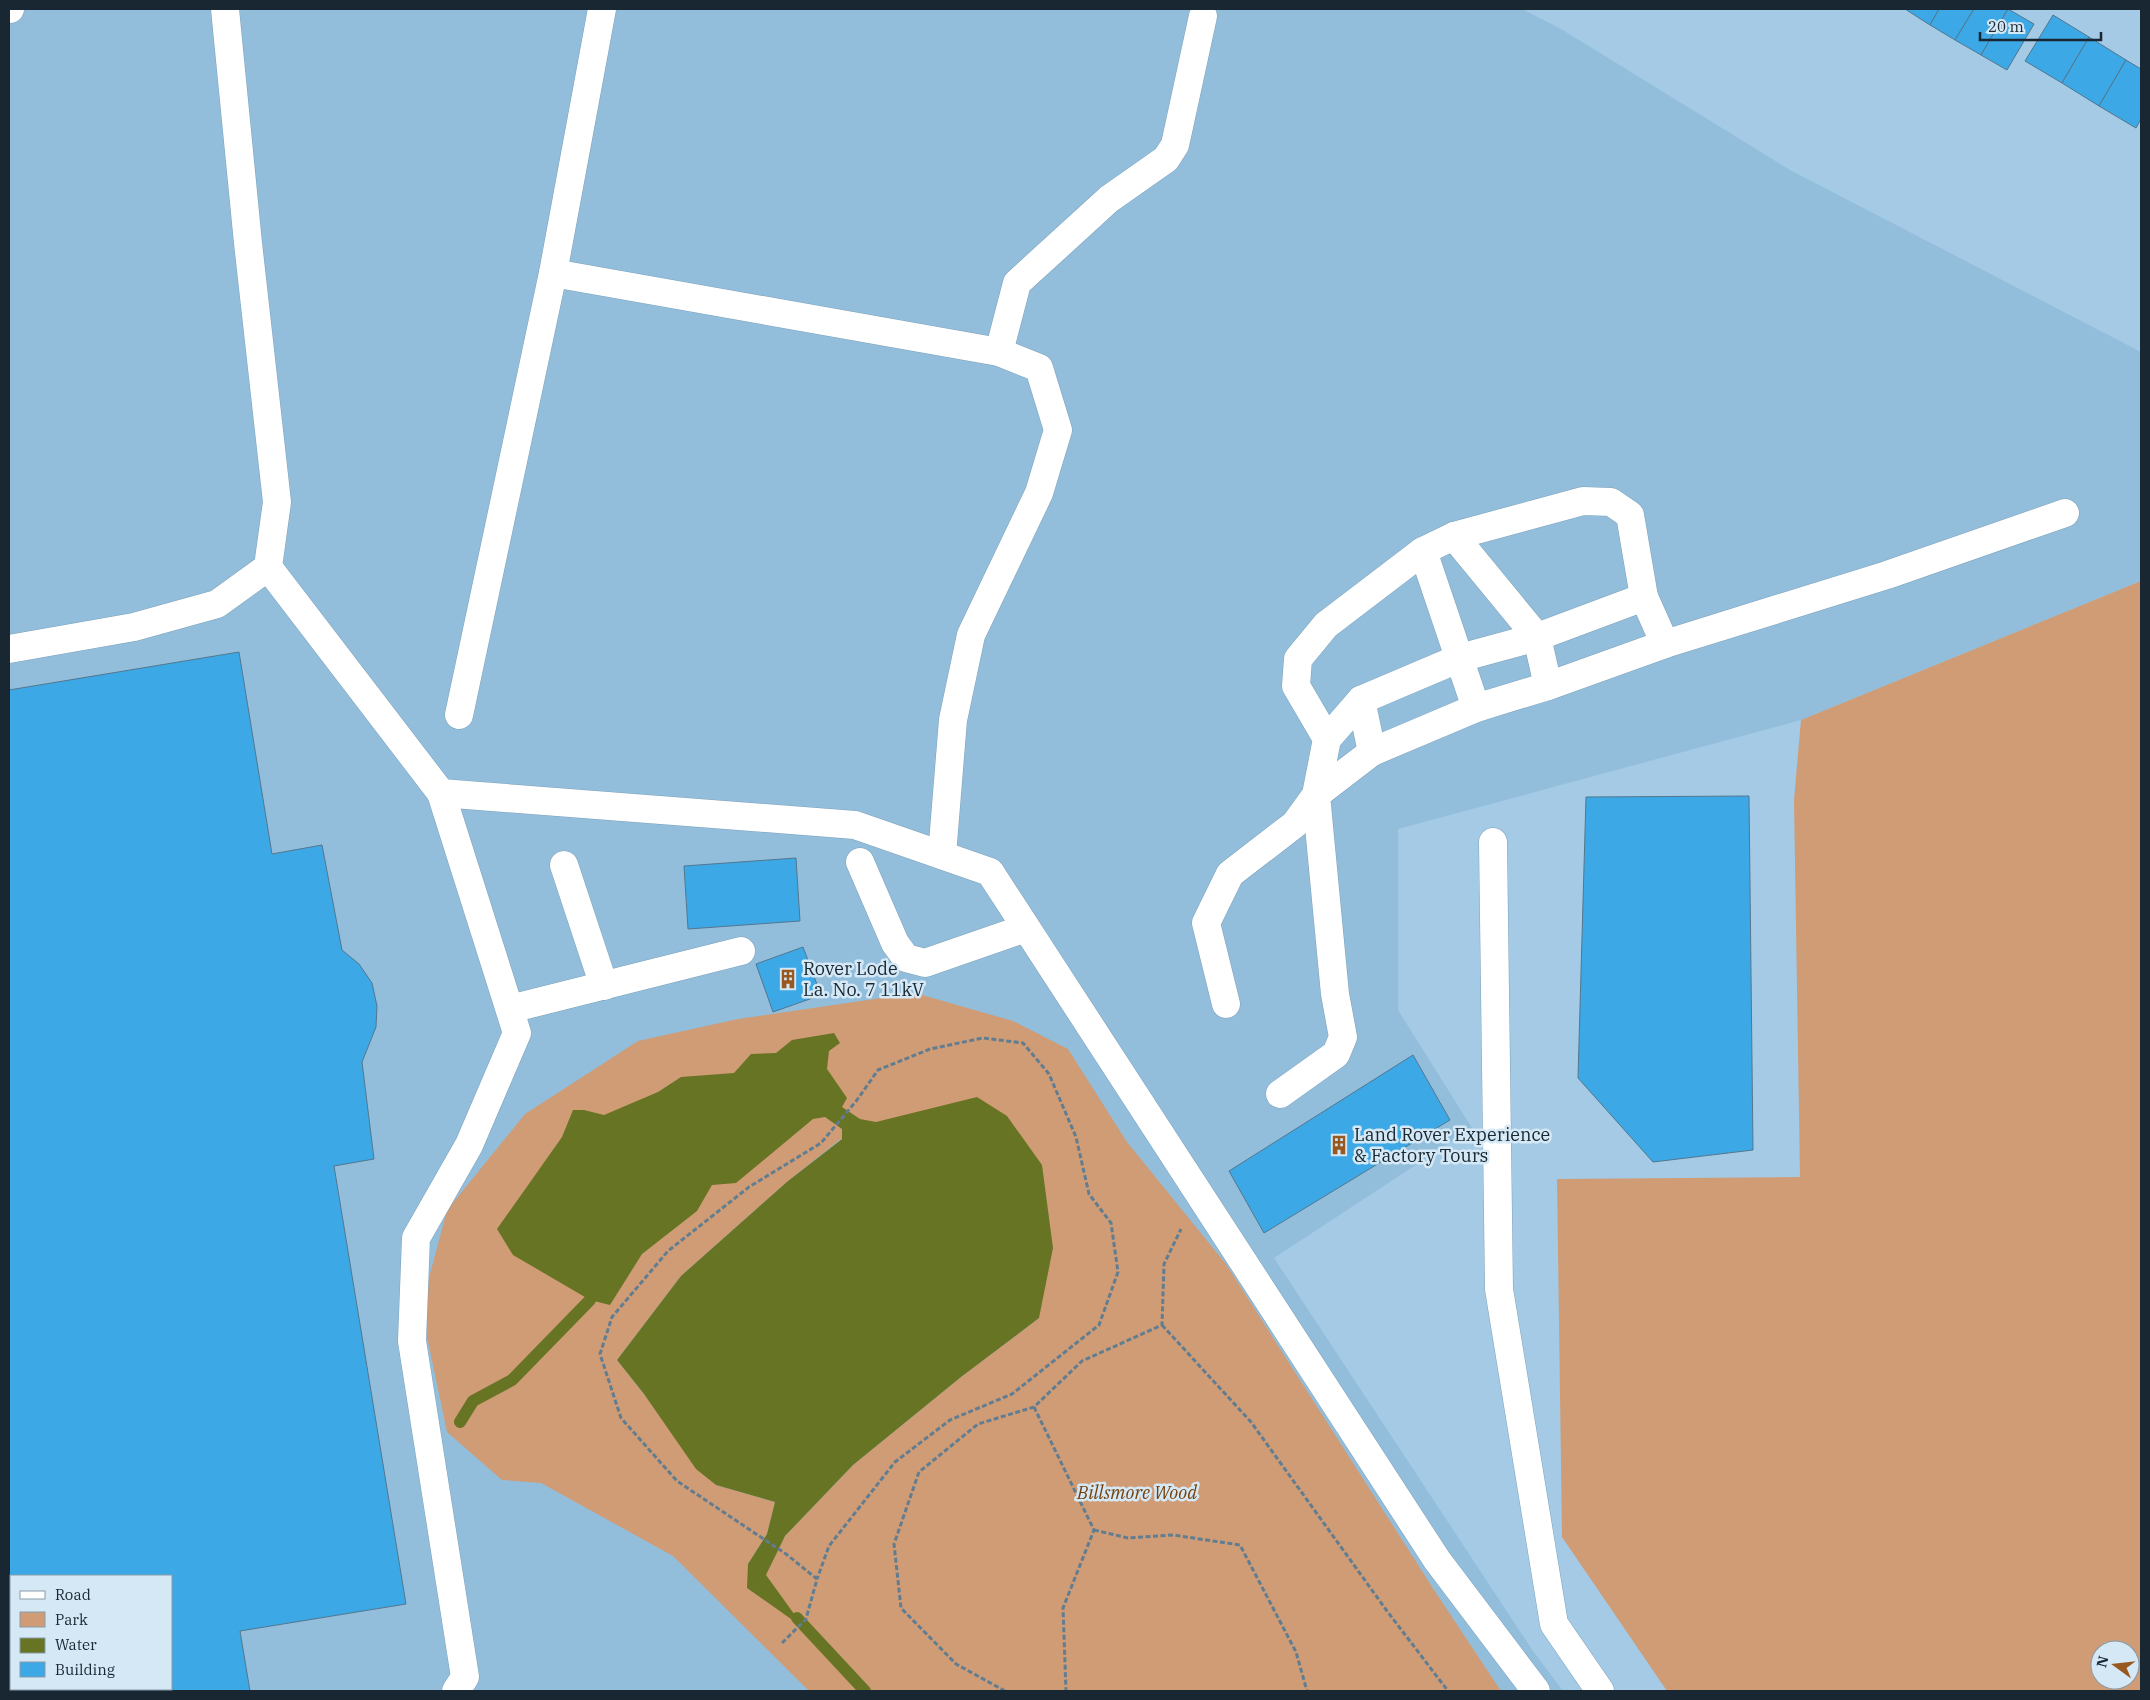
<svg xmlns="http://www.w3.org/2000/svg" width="2150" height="1700" font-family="'IBM Plex Serif',serif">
<rect width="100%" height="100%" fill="#a4cae5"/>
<!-- built -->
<path fill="#92bedc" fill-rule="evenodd" d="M9 9H1522L1561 29 1790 170 2141 352V581L1801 720 1398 829V1010L1472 1128 1274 1258 1533 1651 1563 1691H9ZM11 1576H171V1689H11Z"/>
<!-- green -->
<g fill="#cf9c76" fill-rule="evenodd">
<path d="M2141 581V1691H1667L1562 1537 1557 1179 1800 1177 1794 800 1801 720ZM2100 1650H2130V1680H2100Z"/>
<path d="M915 993 1013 1021 1068 1049 1127 1142 1226 1264 1436 1593 1501 1691H809L673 1556 541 1483 502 1480 447 1432 421 1308 447 1210 525 1114 638 1041 738 1019ZM842 1138 1039 1318 961 1377 853 1465 785 1536 765 1575 748 1564 767 1534 775 1502 716 1485 617 1360 681 1276 788 1181Z"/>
</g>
<!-- water -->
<polygon fill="#677423" points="834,1033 840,1043 829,1051 827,1069 847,1098 842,1107 860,1119 876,1122 977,1097 1007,1116 1042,1165 1053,1248 1039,1318 961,1377 853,1465 785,1536 766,1575 797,1618 791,1619 747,1588 748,1564 767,1534 775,1502 716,1485 696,1469 644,1394 617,1360 681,1276 788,1181 842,1139 842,1129 825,1117 813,1119 736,1183 712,1185 697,1211 642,1254 610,1305 590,1300 513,1255 497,1229 562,1137 573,1110 584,1110 604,1115 658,1092 681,1077 734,1073 751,1054 776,1053 792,1040"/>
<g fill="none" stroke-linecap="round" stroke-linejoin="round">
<!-- stream -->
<g stroke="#677423" stroke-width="12">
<polyline points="460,1422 473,1401 512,1380 590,1300"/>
<polyline points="797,1618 865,1691"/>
</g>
</g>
<!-- building -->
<g fill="#3ca8e6" stroke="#53778e" fill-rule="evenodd">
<polygon points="1905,9 1939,9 1930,25"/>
<polygon points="1939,9 1974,9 1955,40 1930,25"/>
<polygon points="1974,9 2008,9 1981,55 1955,40"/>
<polygon points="2008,9 2034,24 2007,70 1981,55"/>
<polygon points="2053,15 2089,37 2062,83 2025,61"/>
<polygon points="2089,37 2126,60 2099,106 2062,83"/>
<polygon points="2126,60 2141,69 2141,119 2136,128 2099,106"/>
<path d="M239 652 272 854 322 845 342 950 359 964 372 983 377 1006 376 1027 362 1062 374 1159 334 1166 406 1604 240 1631 250 1691H9V690ZM11 1576H171V1689H11Z"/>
<polygon points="1749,796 1753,1150 1653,1162 1578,1078 1586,797"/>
<polygon points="796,858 800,921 688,929 684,866"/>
<polygon points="803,947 821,995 773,1012 756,964"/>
<polygon points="1413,1055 1450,1120 1264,1233 1229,1171"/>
</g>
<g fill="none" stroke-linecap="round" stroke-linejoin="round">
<defs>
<g id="minor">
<polyline points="9,9 10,9"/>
<polyline points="225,9 248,243 277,502 268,567 441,793 855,825 990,872 1437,1560 1536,1691"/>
<polyline points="602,9 553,273 999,352 1039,368 1058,430 1039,493 971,635 953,720 942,855"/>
<polyline points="999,352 1017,283 1109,199 1166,159 1175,145 1203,16"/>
<polyline points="1454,536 1537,637 1548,686"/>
<polyline points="1423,551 1476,708"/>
<polyline points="1644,597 1665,644"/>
<polyline points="9,649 134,627 217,604 268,567"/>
<polyline points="1361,700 1372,752"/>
<polyline points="459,715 553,273"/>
<polyline points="441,793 517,1033 469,1145 416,1238 412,1341 465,1677 456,1691"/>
<polyline points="1493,842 1499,1289 1554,1624 1600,1691"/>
<polyline points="860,862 895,943 906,958 925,963 1026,928"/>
<polyline points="564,865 604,986"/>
<polyline points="1226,1004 1206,923 1230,874 1295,824 1316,795 1327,739 1361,700 1460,658 1537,637 1644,597 1630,515 1611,502 1583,501 1454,536 1423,551 1326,625 1298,659 1296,686 1327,739"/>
<polyline points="510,1009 741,951"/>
<polyline points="1280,1094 1336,1054 1343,1037 1335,994 1316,795 1372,752 1476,708 1548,686 1665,644 1887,575 2065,513"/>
</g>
</defs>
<!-- minor casing -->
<use href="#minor" stroke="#7da2bb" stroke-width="29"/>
<!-- path -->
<g stroke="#627d90" stroke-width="3" stroke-dasharray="5 2.5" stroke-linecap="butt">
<polyline points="1162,1325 1251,1422 1387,1611 1448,1691"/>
<polyline points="1034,1407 1094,1530 1063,1608 1066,1691"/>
<polyline points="1094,1530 1128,1538 1173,1535 1240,1545 1296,1652 1307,1691"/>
<polyline points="782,1643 806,1619 817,1579 786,1554 677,1481 621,1418 600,1354 612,1317 668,1251 749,1187 821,1143 857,1100 878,1070 930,1049 983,1038 1023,1043 1049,1074 1076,1137 1089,1194 1111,1223 1118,1272 1099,1325 1012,1394 950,1420 895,1462 829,1546 817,1579"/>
<polyline points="1005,1691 956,1664 901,1608 894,1544 919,1472 978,1424 1034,1407 1082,1361 1162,1325 1164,1264 1181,1229"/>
</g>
<!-- minor -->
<use href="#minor" stroke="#fff" stroke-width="28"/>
</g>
<!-- icons -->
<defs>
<symbol id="building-bare" viewBox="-9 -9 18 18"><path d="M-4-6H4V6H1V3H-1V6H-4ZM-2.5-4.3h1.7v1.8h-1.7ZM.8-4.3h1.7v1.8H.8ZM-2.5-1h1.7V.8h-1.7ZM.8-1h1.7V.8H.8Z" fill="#985921" stroke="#d5e8f6" stroke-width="2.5" paint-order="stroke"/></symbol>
</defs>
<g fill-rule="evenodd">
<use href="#building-bare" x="774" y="965" width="28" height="28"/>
<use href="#building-bare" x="1325" y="1131" width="28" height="28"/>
</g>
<g text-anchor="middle" stroke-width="5" stroke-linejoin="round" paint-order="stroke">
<!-- poi labels -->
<g font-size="18" fill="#182731" stroke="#d5e8f6" text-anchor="start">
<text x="803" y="975">Rover Lode<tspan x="803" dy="21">La. No. 7 11kV</tspan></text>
<text x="1354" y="1141">Land Rover Experience<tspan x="1354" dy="21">&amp; Factory Tours</tspan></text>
</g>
<!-- park labels -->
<g font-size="18" font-style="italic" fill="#753f08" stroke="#d5e8f6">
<text x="1137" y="1499">Billsmore Wood</text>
</g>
</g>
<!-- border -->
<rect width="2150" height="1700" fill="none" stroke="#182731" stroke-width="20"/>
<!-- legend -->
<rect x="10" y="1575" width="162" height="115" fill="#d5e8f6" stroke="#899ba7"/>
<rect x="20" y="1591" width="25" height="8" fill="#ffffff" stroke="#899ba7"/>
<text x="55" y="1600" font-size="15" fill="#182731">Road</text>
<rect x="20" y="1612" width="25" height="15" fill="#cf9c76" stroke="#899ba7"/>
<text x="55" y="1625" font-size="15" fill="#182731">Park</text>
<rect x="20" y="1638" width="25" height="15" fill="#677423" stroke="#899ba7"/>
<text x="55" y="1650" font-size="15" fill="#182731">Water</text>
<rect x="20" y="1662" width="25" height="15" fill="#3ca8e6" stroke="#899ba7"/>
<text x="55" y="1675" font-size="15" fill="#182731">Building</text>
<!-- north arrow -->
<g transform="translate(2115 1665) rotate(285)"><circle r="24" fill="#d5e8f6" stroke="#899ba7"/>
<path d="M0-4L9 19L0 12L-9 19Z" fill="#985921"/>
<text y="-8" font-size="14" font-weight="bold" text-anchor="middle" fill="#182731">N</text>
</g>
<!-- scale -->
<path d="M1980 32v8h121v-8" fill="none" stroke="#182731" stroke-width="2.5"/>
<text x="1988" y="32" font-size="15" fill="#182731" stroke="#d5e8f6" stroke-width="4" paint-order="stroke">20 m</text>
</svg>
